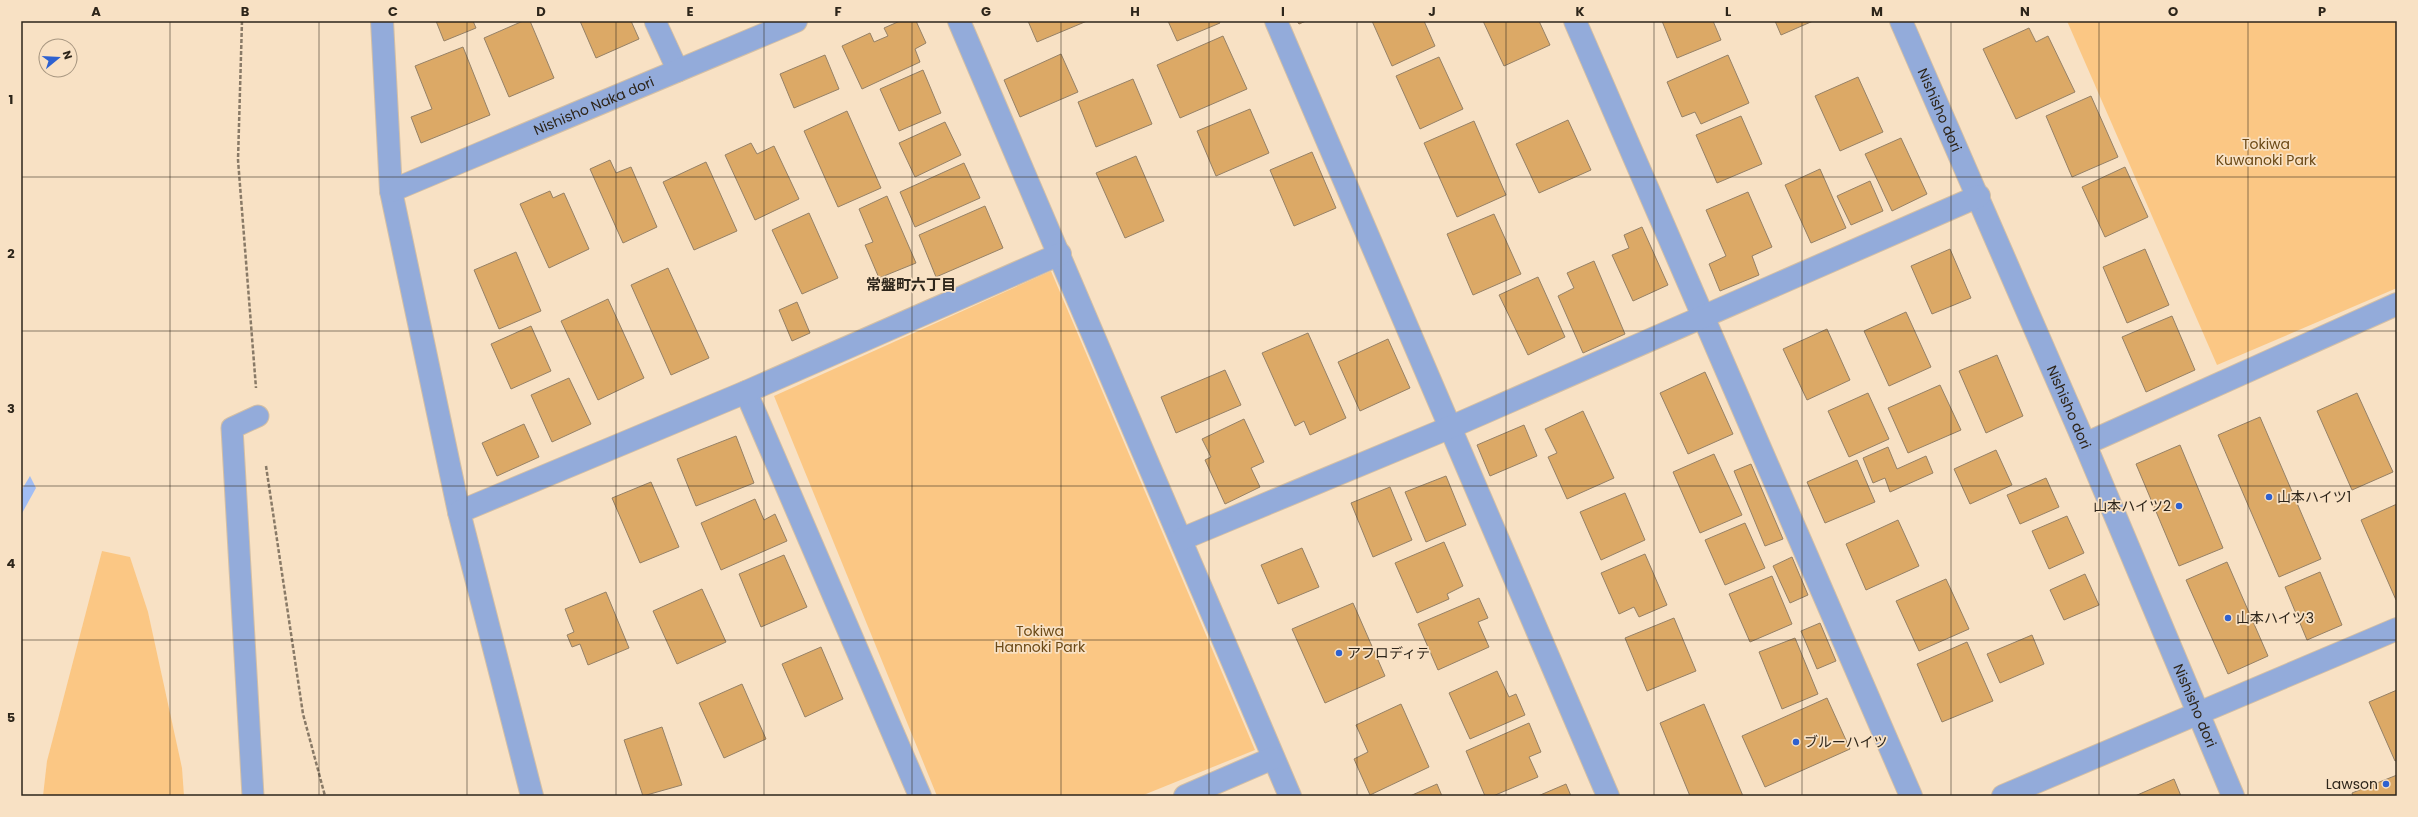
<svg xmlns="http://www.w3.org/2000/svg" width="2418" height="817" font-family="Poppins,'Noto Sans JP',sans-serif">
<rect width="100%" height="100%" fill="#f8e1c4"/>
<!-- green -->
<g fill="#fbc784">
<polygon points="2067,21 2397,21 2397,288 2217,365"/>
<polygon points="1051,271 1255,750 1141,796 937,796 774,396"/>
<polygon points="102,551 130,557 148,612 182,768 184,796 43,796 47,761"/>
</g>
<!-- water -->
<polygon fill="#a1bdf3" points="30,476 36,488 21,515 21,491"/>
<!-- building -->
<g fill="#dca966" stroke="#968166">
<polygon points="436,21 473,21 476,28 444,41"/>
<polygon points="523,21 530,21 554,78 509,97 484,38"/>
<polygon points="580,21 631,21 639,39 596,58"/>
<polygon points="900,21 916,21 926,43 915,49 920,62 862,89 842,46 870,33 874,42 888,36 884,28"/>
<polygon points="1028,21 1087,21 1037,42"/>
<polygon points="1168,21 1219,21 1220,23 1177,41"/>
<polygon points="1297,21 1306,21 1299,24"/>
<polygon points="1372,21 1424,21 1435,46 1392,66"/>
<polygon points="1483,21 1539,21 1550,45 1504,66"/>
<polygon points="1662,21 1713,21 1721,40 1677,58"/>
<polygon points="1775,21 1813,21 1781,35"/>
<polygon points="2029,28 2036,42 2048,36 2075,92 2016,119 1983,49"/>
<polygon points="1223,36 1247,89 1180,118 1157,65"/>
<polygon points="463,47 490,115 421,143 411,117 432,109 415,66"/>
<polygon points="1061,54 1078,92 1020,117 1004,80"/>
<polygon points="825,55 839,89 794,108 780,74"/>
<polygon points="1728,55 1749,103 1701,124 1695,112 1682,117 1667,82"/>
<polygon points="1439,57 1463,109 1420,129 1396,76"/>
<polygon points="923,70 941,113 899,131 880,89"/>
<polygon points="1858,77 1883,132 1840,151 1815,96"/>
<polygon points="1133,79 1152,124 1096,147 1078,102"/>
<polygon points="2091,96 2118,157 2072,177 2046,116"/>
<polygon points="1250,109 1269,153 1216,176 1197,131"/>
<polygon points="847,111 881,188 838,207 804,131"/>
<polygon points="1741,116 1762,164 1717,183 1696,135"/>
<polygon points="1568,120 1591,170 1539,193 1516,144"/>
<polygon points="1474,121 1506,195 1457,217 1424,143"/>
<polygon points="945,122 961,155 915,177 899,143"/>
<polygon points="1901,138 1927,194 1892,211 1865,154"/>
<polygon points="751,143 757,154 774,146 799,199 755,220 725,155"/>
<polygon points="1312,152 1336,208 1294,226 1270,170"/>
<polygon points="1136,156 1164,221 1125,238 1096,173"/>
<polygon points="610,160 616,173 631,167 657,227 623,243 590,169"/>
<polygon points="706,162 737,231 694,250 663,182"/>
<polygon points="964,163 980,198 915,227 900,192"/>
<polygon points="2125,167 2148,217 2105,237 2082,187"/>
<polygon points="1820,169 1846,228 1811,243 1785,185"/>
<polygon points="1870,181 1883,211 1851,225 1837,196"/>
<polygon points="550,191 553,198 564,193 589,249 549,268 520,204"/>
<polygon points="1748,192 1772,247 1752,256 1759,275 1720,291 1709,264 1726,256 1706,210"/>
<polygon points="887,196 916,263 879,278 865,245 873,242 859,209"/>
<polygon points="985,206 1003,248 936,277 919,235"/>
<polygon points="809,213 838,278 802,294 772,230"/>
<polygon points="1494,214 1521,274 1473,295 1447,234"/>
<polygon points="1642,227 1668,285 1633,301 1612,255 1629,248 1624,235"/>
<polygon points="1950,249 1971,298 1932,314 1911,266"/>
<polygon points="2145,249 2169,305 2127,323 2103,267"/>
<polygon points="516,252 541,311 499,329 474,270"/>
<polygon points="1594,261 1625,334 1583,353 1558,296 1574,288 1567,273"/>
<polygon points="668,268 709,358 671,375 631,285"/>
<polygon points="1538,277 1565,337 1528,355 1499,295"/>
<polygon points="608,299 644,378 598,400 561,321"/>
<polygon points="797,302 810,333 792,341 779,310"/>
<polygon points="1906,312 1931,367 1889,386 1864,331"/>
<polygon points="2172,316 2195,370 2146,392 2122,337"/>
<polygon points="531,326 551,371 511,389 491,344"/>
<polygon points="1827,329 1850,380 1807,400 1783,349"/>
<polygon points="1308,333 1346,418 1310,435 1304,421 1295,426 1262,353"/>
<polygon points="1388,339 1410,388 1360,411 1338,362"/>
<polygon points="1997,355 2023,416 1986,433 1959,371"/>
<polygon points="1225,370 1241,405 1176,433 1161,397"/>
<polygon points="1705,372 1733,434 1688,454 1660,393"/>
<polygon points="569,378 591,424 552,442 531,395"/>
<polygon points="1940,385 1961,430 1908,453 1888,408"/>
<polygon points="1868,393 1889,439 1849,457 1828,411"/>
<polygon points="2357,393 2393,472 2352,490 2317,411"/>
<polygon points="1583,411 1614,478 1567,499 1548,457 1557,453 1545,429"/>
<polygon points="2260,417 2321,559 2279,577 2218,435"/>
<polygon points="1244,419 1264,462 1251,468 1260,487 1225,504 1205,460 1211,457 1202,439"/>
<polygon points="524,424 539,457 497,476 482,443"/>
<polygon points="1524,425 1537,456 1490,476 1477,445"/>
<polygon points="736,436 754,483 696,506 677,459"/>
<polygon points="2180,445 2223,548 2179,566 2136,464"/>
<polygon points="1888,447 1897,469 1926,456 1933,473 1890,492 1885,478 1873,483 1863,458"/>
<polygon points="1996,450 2012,485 1970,504 1954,469"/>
<polygon points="1714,454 1742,515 1700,533 1673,472"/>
<polygon points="1857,460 1875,502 1825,523 1807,482"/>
<polygon points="1751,464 1783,539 1765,546 1734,471"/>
<polygon points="1446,476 1466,525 1426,542 1405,492"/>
<polygon points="2046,478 2059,507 2020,524 2007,495"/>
<polygon points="651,482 679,547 640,563 612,498"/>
<polygon points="1390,487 1412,540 1373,557 1351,503"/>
<polygon points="1625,493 1645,540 1601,560 1580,512"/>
<polygon points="755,499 764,520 775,514 787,541 721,570 701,523"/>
<polygon points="2397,504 2397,599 2396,600 2361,520"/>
<polygon points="2067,516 2084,553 2049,569 2032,531"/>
<polygon points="1898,520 1919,566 1866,590 1846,544"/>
<polygon points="1745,523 1765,568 1725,585 1705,540"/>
<polygon points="1444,542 1463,586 1447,594 1449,599 1417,613 1395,563"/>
<polygon points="1302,548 1319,587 1278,604 1261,565"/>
<polygon points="1645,554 1667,605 1639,617 1634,607 1619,614 1601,573"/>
<polygon points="784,555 807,607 761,627 739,574"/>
<polygon points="1792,557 1808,595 1790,603 1773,566"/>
<polygon points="2227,562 2268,656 2228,674 2186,580"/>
<polygon points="2320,572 2342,625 2307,640 2285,587"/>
<polygon points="2085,574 2099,605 2064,620 2050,590"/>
<polygon points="1772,576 1792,624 1750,642 1729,594"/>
<polygon points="1946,579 1969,629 1919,651 1896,601"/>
<polygon points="702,589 726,642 677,664 653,611"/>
<polygon points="606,592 629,648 588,665 580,644 572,647 567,635 574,632 565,609"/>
<polygon points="1479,598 1488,618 1478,622 1489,647 1438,670 1418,624"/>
<polygon points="1353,603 1385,676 1325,703 1292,629"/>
<polygon points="1674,618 1696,671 1647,691 1625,638"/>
<polygon points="1820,623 1836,661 1817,669 1801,631"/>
<polygon points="2032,635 2044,664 2000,683 1987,654"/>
<polygon points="1795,638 1818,694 1782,709 1759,652"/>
<polygon points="1967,642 1993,701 1942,722 1917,664"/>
<polygon points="821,647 843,699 805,717 782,664"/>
<polygon points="1497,671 1509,697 1516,694 1525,715 1470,739 1449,693"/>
<polygon points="742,684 766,739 724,758 699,703"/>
<polygon points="2397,690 2397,760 2395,761 2369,702"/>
<polygon points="1827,698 1850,749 1765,787 1742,736"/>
<polygon points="1401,704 1429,767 1370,795 1354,759 1368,752 1356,725"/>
<polygon points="1704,704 1743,796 1690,796 1660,723"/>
<polygon points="1529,723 1541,752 1529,757 1538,777 1493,796 1485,796 1466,751"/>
<polygon points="662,727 682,785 643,796 624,740"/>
<polygon points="2397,775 2397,796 2353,796 2352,793"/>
<polygon points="2174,779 2181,796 2135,796"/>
<polygon points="1437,784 1442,796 1410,796"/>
<polygon points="1566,784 1571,796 1538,796"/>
</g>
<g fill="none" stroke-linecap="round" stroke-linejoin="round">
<defs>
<g id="service">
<polyline points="655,21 678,71"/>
<polyline points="253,796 232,428 258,416"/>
</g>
<g id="minor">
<polyline points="382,21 391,191 459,512 532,796"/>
<polyline points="959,21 1290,796"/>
<polyline points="1276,21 1608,796"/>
<polyline points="1575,21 1911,796"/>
<path id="s1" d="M1901 21 2085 444 2233 796"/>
<path id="s2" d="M391 191 796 21"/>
<polyline points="746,392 920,796"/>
<polyline points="2085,444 2397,304"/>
<polyline points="459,512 746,392 1060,254"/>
<polyline points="1182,539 1451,427 1979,196"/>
<polyline points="1185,796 1273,758"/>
<polyline points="2003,796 2397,629"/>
</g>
</defs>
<!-- service casing -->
<use href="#service" stroke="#d3bfa5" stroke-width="23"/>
<!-- minor casing -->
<use href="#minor" stroke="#d3bfa5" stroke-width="24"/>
<!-- path -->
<g stroke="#897a67" stroke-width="2.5" stroke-dasharray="4 2" stroke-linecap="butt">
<polyline points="242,21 238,160 256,388"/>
<polyline points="266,466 303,714 325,796"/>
</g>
<!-- service -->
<use href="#service" stroke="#93abda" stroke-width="21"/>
<!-- minor -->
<use href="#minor" stroke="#93abda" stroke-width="22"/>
</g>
<!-- grid -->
<path fill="none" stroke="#2d251a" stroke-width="1" stroke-opacity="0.55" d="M170 21V796M319 21V796M467 21V796M616 21V796M764 21V796M912 21V796M1061 21V796M1209 21V796M1357 21V796M1506 21V796M1654 21V796M1802 21V796M1951 21V796M2099 21V796M2248 21V796M21 177H2397M21 331H2397M21 486H2397M21 640H2397"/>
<!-- markers -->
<g fill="#2e61d0" stroke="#f8e1c4" stroke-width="1.5">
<circle cx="2269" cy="497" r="4"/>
<circle cx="2179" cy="506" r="4"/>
<circle cx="2228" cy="618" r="4"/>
<circle cx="1339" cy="653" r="4"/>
<circle cx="1796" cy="742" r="4"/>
<circle cx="2386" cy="784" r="4"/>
</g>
<g text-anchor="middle" stroke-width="3.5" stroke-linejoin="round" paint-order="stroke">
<!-- street labels -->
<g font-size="14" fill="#2d251a" stroke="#f8e1c4">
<text dy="5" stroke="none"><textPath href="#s2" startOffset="220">Nishisho Naka dori</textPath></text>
<text dy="5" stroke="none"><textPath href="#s1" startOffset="97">Nishisho dori</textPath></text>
<text dy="5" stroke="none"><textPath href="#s1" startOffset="421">Nishisho dori</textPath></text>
<text dy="5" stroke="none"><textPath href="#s1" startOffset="745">Nishisho dori</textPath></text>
</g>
<!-- park labels -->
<g font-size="14" fill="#6b4916" stroke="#f8e1c4">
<text x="2266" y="149">Tokiwa<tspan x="2266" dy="16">Kuwanoki Park</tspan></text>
<text x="1040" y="636">Tokiwa<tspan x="1040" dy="16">Hannoki Park</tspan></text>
</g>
<!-- poi labels -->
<g font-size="14" fill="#2d251a" stroke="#f8e1c4" text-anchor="start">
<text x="2277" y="502">山本ハイツ1</text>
<text x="2171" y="511" text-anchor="end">山本ハイツ2</text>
<text x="2236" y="623">山本ハイツ3</text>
<text x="1347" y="658">アフロディテ</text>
<text x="1804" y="747">ブルーハイツ</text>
<text x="2378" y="789" text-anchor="end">Lawson</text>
</g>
<!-- neighbourhood labels -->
<g font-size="15" font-weight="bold" fill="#2d251a" stroke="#f8e1c4">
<text x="911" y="290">常盤町六丁目</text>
</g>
</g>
<!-- border -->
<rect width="2418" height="817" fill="none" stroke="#f8e1c4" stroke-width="44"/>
<!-- north arrow -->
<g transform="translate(58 58) rotate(72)"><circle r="19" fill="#f8e1c4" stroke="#a79680"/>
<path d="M0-3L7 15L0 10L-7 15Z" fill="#2e61d0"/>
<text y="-6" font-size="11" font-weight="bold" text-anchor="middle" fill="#2d251a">N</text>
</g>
<rect x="22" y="22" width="2374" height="773" fill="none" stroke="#2d251a" stroke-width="1.5"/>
<g font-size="13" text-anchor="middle" font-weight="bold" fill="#2d251a">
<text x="96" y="16">A</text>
<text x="245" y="16">B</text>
<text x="393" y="16">C</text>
<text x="541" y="16">D</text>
<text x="690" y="16">E</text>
<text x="838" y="16">F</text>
<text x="986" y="16">G</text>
<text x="1135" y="16">H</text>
<text x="1283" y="16">I</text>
<text x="1432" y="16">J</text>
<text x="1580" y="16">K</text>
<text x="1728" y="16">L</text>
<text x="1877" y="16">M</text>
<text x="2025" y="16">N</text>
<text x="2173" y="16">O</text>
<text x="2322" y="16">P</text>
<text x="11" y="104">1</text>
<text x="11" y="258">2</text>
<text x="11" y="413">3</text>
<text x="11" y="568">4</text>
<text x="11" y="722">5</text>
</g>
</svg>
